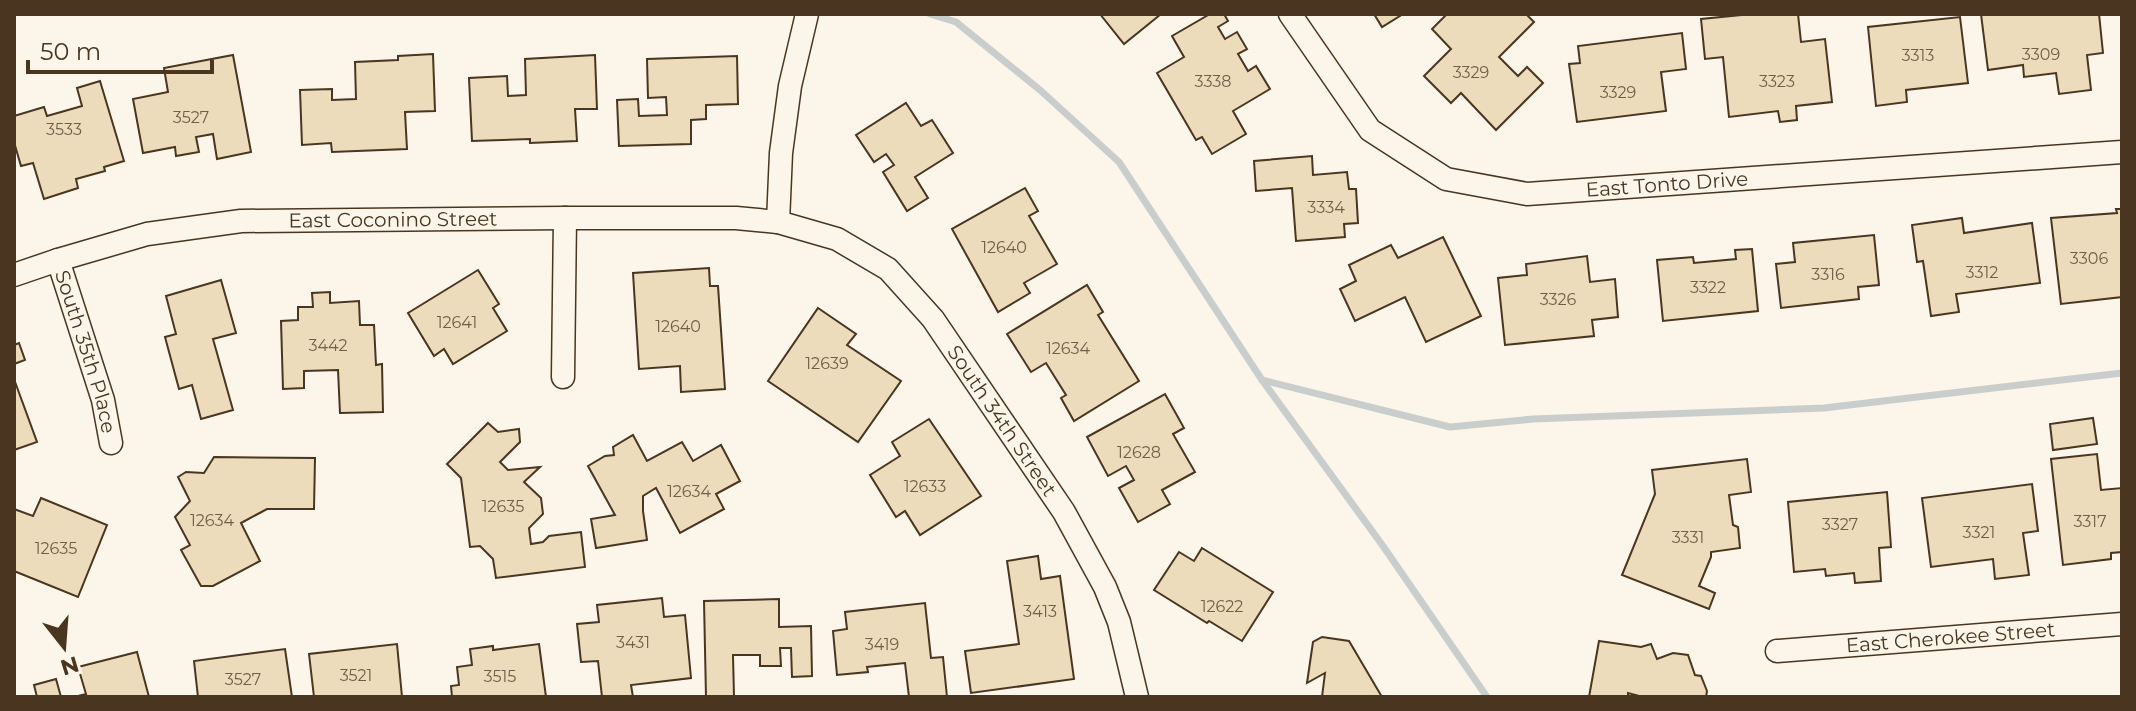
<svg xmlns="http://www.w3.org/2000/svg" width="2136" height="711" font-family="Montserrat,sans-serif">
<rect width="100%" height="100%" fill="#fbf6e9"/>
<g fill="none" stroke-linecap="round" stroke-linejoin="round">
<!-- stream -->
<g stroke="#c9cecd" stroke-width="7">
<polyline points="930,14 956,22 1040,90 1119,162 1262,380 1383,546 1487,697"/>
<polyline points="1262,380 1450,427 1533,419 1824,408 2122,373"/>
</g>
</g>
<!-- building -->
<g fill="#ecdcbc" stroke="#4a3520" stroke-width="2">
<polygon points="1100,14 1161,14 1124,44"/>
<polygon points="1210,14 1224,14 1228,21 1218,27 1225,39 1237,32 1247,49 1238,54 1248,71 1256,66 1270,89 1233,111 1246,134 1212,154 1202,137 1196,140 1157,73 1184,57 1172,36"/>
<polygon points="1374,14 1403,14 1382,27"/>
<polygon points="1447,14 1526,14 1534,22 1499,57 1518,76 1527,67 1543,83 1496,130 1461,93 1451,103 1424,76 1451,49 1432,29"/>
<polygon points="1752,14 1798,14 1801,42 1825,39 1832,102 1796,106 1797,120 1780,122 1778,111 1729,117 1723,57 1705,59 1701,19"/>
<polygon points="1981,14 2099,14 2103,53 2087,55 2091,90 2059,94 2056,73 2024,77 2023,65 1988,70"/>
<polygon points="1960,17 1968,83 1906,90 1907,102 1876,106 1868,27"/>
<polygon points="1682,33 1686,69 1661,72 1666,111 1577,122 1569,64 1580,63 1578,46"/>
<polygon points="433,54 435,111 405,112 407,149 332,152 331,143 302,145 300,90 332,89 332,100 356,99 355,62 398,60 398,56"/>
<polygon points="233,55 251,152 217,159 213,134 196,137 199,152 176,156 175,147 143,153 133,99 168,92 164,68"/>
<polygon points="595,55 597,109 575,109 577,141 530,143 530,139 472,141 469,78 507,76 508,96 526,95 525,59"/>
<polygon points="737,56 738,104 706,105 706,119 691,120 691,144 619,146 617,100 638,99 639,116 667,115 666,97 648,98 647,59"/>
<polygon points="100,81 124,161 104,167 105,171 76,179 78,188 44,199 33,163 21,166 14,142 14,116 44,107 47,116 82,106 77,88"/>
<polygon points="906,103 921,126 932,120 953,153 915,177 928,198 907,211 883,172 894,165 886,154 874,162 856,135"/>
<polygon points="1312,156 1313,175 1347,172 1349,189 1356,189 1358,223 1344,224 1345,237 1296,241 1292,188 1256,191 1254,161"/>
<polygon points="1025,188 1038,211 1029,216 1057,264 1024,283 1030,293 998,312 952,229"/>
<polygon points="2116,209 2122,209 2122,297 2061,304 2051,218 2117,213"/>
<polygon points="1962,218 1964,233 2032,223 2040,283 1956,294 1959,312 1931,316 1923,261 1917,262 1912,225"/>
<polygon points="1874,235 1879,285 1858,287 1859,299 1781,308 1776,264 1795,262 1793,243"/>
<polygon points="1443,237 1481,316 1426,342 1405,297 1355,321 1340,289 1356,281 1349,265 1391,245 1398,258"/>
<polygon points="1752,249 1758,311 1663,321 1657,260 1693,257 1694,263 1736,259 1735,250"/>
<polygon points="1587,256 1590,282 1615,279 1618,317 1592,320 1594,336 1505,345 1498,278 1527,275 1526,264"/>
<polygon points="709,268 710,286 718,286 725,389 681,392 680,366 639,369 633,273"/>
<polygon points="478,270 499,304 493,308 507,331 453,364 444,349 434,356 408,313"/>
<polygon points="221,280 236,333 213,339 233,410 201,419 192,385 179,389 165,337 176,334 166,296"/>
<polygon points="1087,285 1103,312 1098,315 1139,381 1074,421 1061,398 1066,395 1046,363 1031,372 1007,334"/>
<polygon points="330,292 330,303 359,301 360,325 374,325 376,365 382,364 383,412 340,413 338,370 304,371 304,388 283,389 281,321 298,320 298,307 313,307 312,293"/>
<polygon points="818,308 856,334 847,345 901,381 858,442 768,381"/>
<polygon points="19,343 25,360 14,364 14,345"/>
<polygon points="14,379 37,442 14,450"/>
<polygon points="1165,394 1184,428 1173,434 1195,472 1162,490 1170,504 1138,522 1119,488 1134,480 1126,466 1108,476 1087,437"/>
<polygon points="2093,418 2097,444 2053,450 2050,424"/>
<polygon points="929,419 981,496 920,535 905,511 896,517 870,475 900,456 892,442"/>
<polygon points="488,423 498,432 519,429 520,442 500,462 508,470 540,467 524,482 541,498 543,514 529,528 531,544 543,542 549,536 581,532 585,567 496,578 493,559 480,546 470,547 461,478 447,464"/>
<polygon points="633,435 647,461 682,442 693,461 721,445 740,481 716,494 724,509 680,533 656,488 643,496 643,511 647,540 596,548 591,519 615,515 588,466 605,456 614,455 613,447"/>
<polygon points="2097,454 2101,490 2122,488 2122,552 2111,553 2111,559 2063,565 2051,459"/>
<polygon points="214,457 315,458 314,509 267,509 241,523 260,561 213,586 201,586 181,550 190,545 175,517 190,501 178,477 186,472 204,473"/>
<polygon points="1747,459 1751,492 1729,495 1733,525 1738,527 1740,548 1711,552 1711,557 1699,586 1715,593 1709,609 1622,575 1655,494 1652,470"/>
<polygon points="2032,484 2038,531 2023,533 2029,575 1995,579 1993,559 1931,567 1922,498"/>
<polygon points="1887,492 1891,547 1879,548 1881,581 1855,583 1854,573 1826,576 1825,569 1794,572 1788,502"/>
<polygon points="41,498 107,525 78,597 14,571 14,509 33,516"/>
<polygon points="1202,548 1273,592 1242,641 1209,621 1207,623 1154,590 1179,552 1194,561"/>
<polygon points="1038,556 1041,579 1060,576 1074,679 971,693 965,651 1019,644 1007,561"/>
<polygon points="662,598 664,617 685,615 691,678 631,685 633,697 602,697 598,661 581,662 577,624 599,622 597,605"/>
<polygon points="779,599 779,627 811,626 812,676 792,677 791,648 780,648 781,666 760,666 760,655 733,655 734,696 706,697 704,601"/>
<polygon points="925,603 931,658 943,657 947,697 909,697 905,663 867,667 868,672 837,675 833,631 847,629 845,612"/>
<polygon points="1322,637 1349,641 1382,697 1322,697 1325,673 1307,683 1313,642"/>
<polygon points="1599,641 1641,647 1651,644 1657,659 1673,653 1688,655 1695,675 1701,676 1707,691 1706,697 1643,697 1628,693 1628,697 1589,697"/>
<polygon points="397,644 402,697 314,697 309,654"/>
<polygon points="539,644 546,697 452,697 451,686 459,685 457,667 472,665 470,649 493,646 493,650"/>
<polygon points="285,649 292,697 198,697 194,661"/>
<polygon points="137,652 149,697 74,697 86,694 78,667"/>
<polygon points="56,679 61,697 37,697 34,685"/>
</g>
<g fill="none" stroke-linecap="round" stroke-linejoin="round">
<defs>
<g id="minor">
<path id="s1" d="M1290 14 1370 130 1446 179 1527 194 2122 152"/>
<polyline points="778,222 781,153 790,86 807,14"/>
<path id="s2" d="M58 260 103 400 111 443"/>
<path id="s3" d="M14 275 58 260 147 234 241 221 565 218H736L778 222 837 239 888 269 933 319 1064 512 1105 587 1119 622 1137 697"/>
<polyline points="563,377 565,218"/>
<path id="s4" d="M1777 651 2122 624"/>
</g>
</defs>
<!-- minor casing -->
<use href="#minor" stroke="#4a3520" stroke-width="25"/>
<!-- minor -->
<use href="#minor" stroke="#fbf6e9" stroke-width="22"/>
</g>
<g text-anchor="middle" stroke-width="6" stroke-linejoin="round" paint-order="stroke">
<!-- number labels -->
<g font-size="16" fill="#725f47">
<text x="2041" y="60">3309</text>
<text x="1918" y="61">3313</text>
<text x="1471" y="78">3329</text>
<text x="1213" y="87">3338</text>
<text x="1777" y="87">3323</text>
<text x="1618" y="98">3329</text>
<text x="191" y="123">3527</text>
<text x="64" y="135">3533</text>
<text x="1326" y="213">3334</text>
<text x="1004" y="253">12640</text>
<text x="2089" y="264">3306</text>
<text x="1982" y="278">3312</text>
<text x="1828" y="280">3316</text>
<text x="1708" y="293">3322</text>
<text x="1558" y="305">3326</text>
<text x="457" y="328">12641</text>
<text x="678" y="332">12640</text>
<text x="328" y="351">3442</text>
<text x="1068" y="354">12634</text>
<text x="827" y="369">12639</text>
<text x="1139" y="458">12628</text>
<text x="925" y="492">12633</text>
<text x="689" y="497">12634</text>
<text x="503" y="512">12635</text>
<text x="212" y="526">12634</text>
<text x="2090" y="527">3317</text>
<text x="1840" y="530">3327</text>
<text x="1979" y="538">3321</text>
<text x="1688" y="543">3331</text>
<text x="56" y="554">12635</text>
<text x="1222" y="612">12622</text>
<text x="1040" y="617">3413</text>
<text x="633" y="648">3431</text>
<text x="882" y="650">3419</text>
<text x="356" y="681">3521</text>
<text x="500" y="682">3515</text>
<text x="243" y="685">3527</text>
</g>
<!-- street labels -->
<g font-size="20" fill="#4a3520" stroke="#fbf6e9">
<text dy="7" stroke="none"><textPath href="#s1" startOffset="454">East Tonto Drive</textPath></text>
<text dy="7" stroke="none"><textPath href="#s3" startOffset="386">East Coconino Street</textPath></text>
<text dy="7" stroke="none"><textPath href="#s2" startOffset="96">South 35th Place</textPath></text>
<text dy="7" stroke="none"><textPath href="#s3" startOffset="1082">South 34th Street</textPath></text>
<text dy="7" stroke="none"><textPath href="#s4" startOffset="174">East Cherokee Street</textPath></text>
</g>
</g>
<!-- border -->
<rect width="2136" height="711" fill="none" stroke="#4a3520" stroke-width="32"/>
<!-- north arrow -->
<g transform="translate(64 647) rotate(163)" stroke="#fbf6e9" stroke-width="6" paint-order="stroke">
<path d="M0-6L14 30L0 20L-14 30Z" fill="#4a3520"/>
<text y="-12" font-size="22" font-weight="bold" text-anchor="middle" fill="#4a3520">N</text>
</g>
<!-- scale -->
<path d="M28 60v12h184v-12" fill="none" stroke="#4a3520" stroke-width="4"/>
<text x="40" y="60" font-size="24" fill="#4a3520" stroke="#fbf6e9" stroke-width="6" paint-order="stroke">50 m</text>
</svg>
